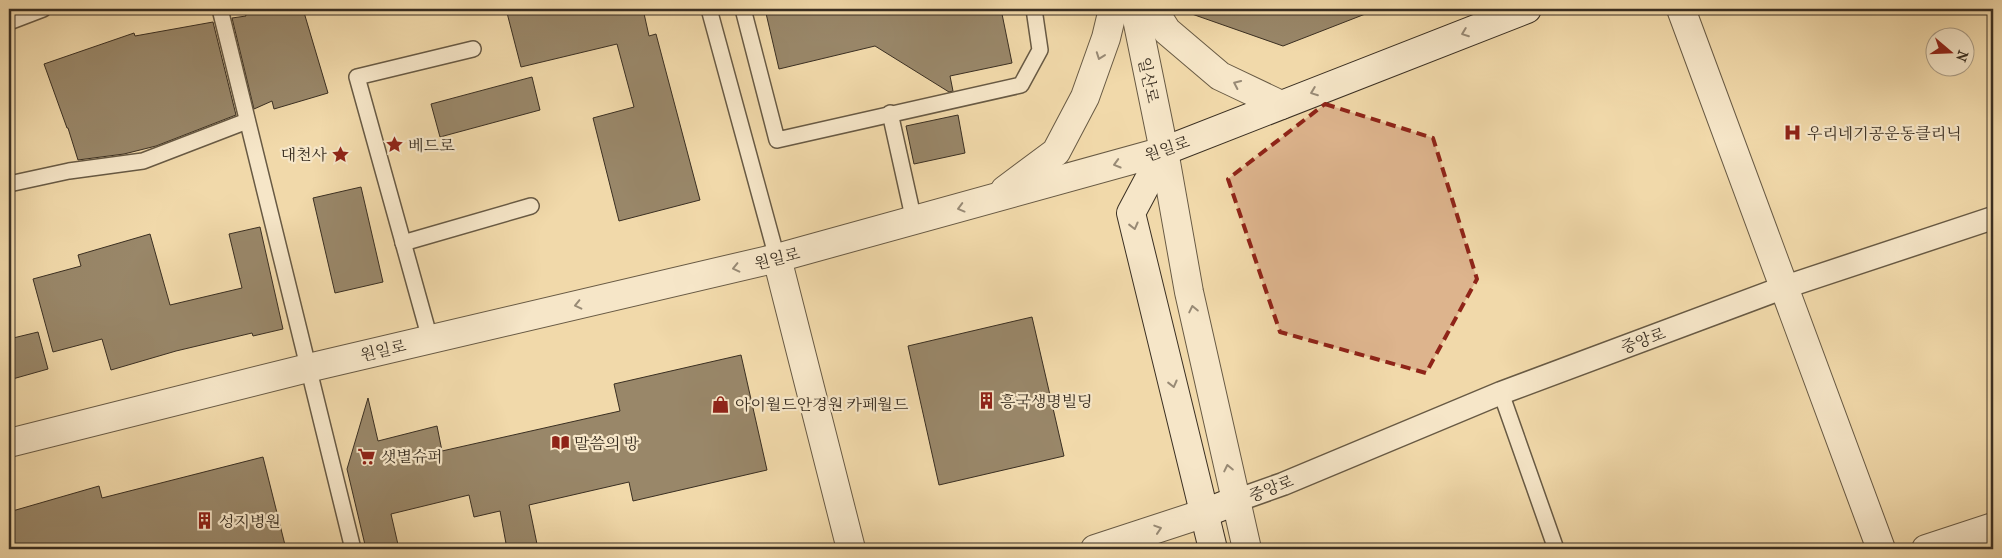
<svg xmlns="http://www.w3.org/2000/svg" width="2002" height="558" font-family="'IM FELL French Canon','Noto Serif KR',serif">
<rect width="100%" height="100%" fill="#f1d9aa"/>
<filter id="stains"><feTurbulence type="fractalNoise" baseFrequency=".004" numOctaves="4"/><feColorMatrix values="0 0 0 0 .2 0 0 0 0 .09 0 0 0 0 .02 0 0 0 .5 -.17"/></filter>
<radialGradient id="worn" r=".72"><stop offset=".6" stop-color="#630" stop-opacity="0"/><stop offset="1" stop-color="#630" stop-opacity=".3"/></radialGradient>
<!-- building -->
<g fill="#998769" stroke="#3a2f22">
<polygon points="244,9 303,9 328,93 274,109 272,101 254,109 232,18 246,16"/>
<polygon points="506,9 643,9 649,36 656,34 700,200 619,221 593,118 634,107 617,44 521,67"/>
<polygon points="765,9 1001,9 1012,63 950,76 953,91 949,92 875,46 779,69"/>
<polygon points="1189,9 1373,9 1373,11 1283,46 1189,13"/>
<polygon points="213,22 236,115 156,146 124,154 78,160 68,128 67,128 44,64 134,33 135,36"/>
<polygon points="532,77 540,110 440,137 431,104"/>
<polygon points="958,115 965,153 914,164 906,126"/>
<polygon points="361,187 383,282 335,293 313,198"/>
<polygon points="260,227 283,329 253,336 252,333 176,351 111,370 102,339 53,352 33,279 81,266 78,255 150,234 170,305 242,288 229,234"/>
<polygon points="1032,317 1064,456 939,485 908,346"/>
<polygon points="38,332 48,369 9,380 9,339"/>
<polygon points="741,355 767,470 633,501 629,482 529,505 538,549 507,549 500,511 474,517 469,495 391,514 399,549 366,549 347,469 368,398 378,441 437,426 442,451 620,411 614,384"/>
<polygon points="263,457 286,549 9,549 9,512 99,486 102,498"/>
</g>
<g fill="none" stroke-linecap="round" stroke-linejoin="round">
<defs>
<g id="service">
<polyline points="220,9 353,549"/>
<polyline points="709,9 777,258"/>
<polyline points="743,9 777,140 1021,85 1040,50 1034,9"/>
<polyline points="9,22 43,9"/>
<polyline points="890,113 914,221"/>
<polyline points="9,184 69,171 143,161 247,121"/>
<polyline points="403,243 531,206"/>
<polyline points="430,339 357,77 473,49"/>
<polyline points="1501,393 1556,549"/>
</g>
<polyline id="pedestrian" points="1235,501 1283,484 1501,393 1785,287 1993,218"/>
<g id="minor">
<polyline points="1681,9 1881,549"/>
<polyline points="777,258 851,549"/>
<polyline points="1095,549 1205,513"/>
<polyline points="1926,549 1993,527"/>
</g>
<g id="tertiary">
<polyline points="1135,9 1164,151 1189,292 1247,549"/>
<polyline points="1153,9 1167,31 1220,76 1281,105"/>
<polyline points="1005,190 1056,152 1085,97 1106,38 1113,9"/>
<polyline points="9,443 308,368 777,258 1164,151"/>
</g>
<g id="secondary">
<polyline points="1205,513 1235,501"/>
<polyline points="1213,549 1131,213 1164,151 1527,9"/>
</g>
</defs>
<!-- service casing -->
<use href="#service" stroke="#685a44" stroke-width="18"/>
<!-- pedestrian casing -->
<use href="#pedestrian" stroke="#685a44" stroke-width="25"/>
<!-- minor casing -->
<use href="#minor" stroke="#685a44" stroke-width="30"/>
<!-- tertiary casing -->
<use href="#tertiary" stroke="#685a44" stroke-width="30"/>
<!-- secondary casing -->
<use href="#secondary" stroke="#3a2f22" stroke-width="30"/>
<!-- service -->
<use href="#service" stroke="#f6e6c8" stroke-width="15"/>
<!-- pedestrian -->
<use href="#pedestrian" stroke="#f6e6c8" stroke-width="22"/>
<!-- minor -->
<use href="#minor" stroke="#f6e6c8" stroke-width="28"/>
<!-- tertiary -->
<use href="#tertiary" stroke="#f6e6c8" stroke-width="28"/>
<!-- secondary -->
<use href="#secondary" stroke="#f6e6c8" stroke-width="28"/>
</g>
<!-- one-way arrows -->
<defs><path id="oneway-chevron" d="M-2-3.5L2.5 0L-2 3.5" fill="none" stroke-width="1.6" stroke-linecap="round" stroke-linejoin="round" transform="scale(1.25)"/></defs>
<g stroke="#988a75">
<use href="#oneway-chevron" transform="translate(1465 33) rotate(159)"/>
<use href="#oneway-chevron" transform="translate(1100 56) rotate(110)"/>
<use href="#oneway-chevron" transform="translate(1237 84) rotate(-155)"/>
<use href="#oneway-chevron" transform="translate(1314 92) rotate(159)"/>
<use href="#oneway-chevron" transform="translate(1117 164) rotate(164)"/>
<use href="#oneway-chevron" transform="translate(961 208) rotate(165)"/>
<use href="#oneway-chevron" transform="translate(1134 226) rotate(76)"/>
<use href="#oneway-chevron" transform="translate(736 268) rotate(167)"/>
<use href="#oneway-chevron" transform="translate(578 305) rotate(167)"/>
<use href="#oneway-chevron" transform="translate(1193 309) rotate(-102)"/>
<use href="#oneway-chevron" transform="translate(1173 384) rotate(76)"/>
<use href="#oneway-chevron" transform="translate(1228 468) rotate(-102)"/>
<use href="#oneway-chevron" transform="translate(1158 529) rotate(-18)"/>
</g>
<!-- marked area -->
<path fill="#8f2418" fill-opacity="0.2" stroke="#8f2418" stroke-width="4" stroke-dasharray="10 6" stroke-linejoin="round" d="M1325 104 1433 138 1477 279 1426 373 1280 332 1228 179Z"/>
<!-- icons -->
<defs>
<symbol id="hospital-bare" viewBox="-9 -9 18 18"><path d="M-5-5h3v3.5h4V-5h3V5h-3V1.5h-4V5h-3Z" fill="#8f2418" stroke="#f6e6c8" stroke-width="2.5" paint-order="stroke"/></symbol>
<symbol id="sight-bare" viewBox="-9 -9 18 18"><path d="M0-6L1.8-2.2L6-1.7L2.9 1.2L3.7 5.4L0 3.3L-3.7 5.4L-2.9 1.2L-6-1.7L-1.8-2.2Z" fill="#8f2418" stroke="#f6e6c8" stroke-width="2.5" paint-order="stroke"/></symbol>
<symbol id="building-bare" viewBox="-9 -9 18 18"><path d="M-4-6H4V6H1V3H-1V6H-4ZM-2.5-4.3h1.7v1.8h-1.7ZM.8-4.3h1.7v1.8H.8ZM-2.5-1h1.7V.8h-1.7ZM.8-1h1.7V.8H.8Z" fill="#8f2418" stroke="#f6e6c8" stroke-width="2.5" paint-order="stroke"/></symbol>
<symbol id="shop-bare" viewBox="-9 -9 18 18"><path d="M-5-2.5h2.3a2.7 3.5 0 0 1 5.4 0H5L5.5 6h-11ZM-1.5-2.5h3a1.5 2.3 0 0 0-3 0Z" fill="#8f2418" stroke="#f6e6c8" stroke-width="2.5" paint-order="stroke"/></symbol>
<symbol id="library-bare" viewBox="-9 -9 18 18"><path d="M-6-4Q-3-5.5-.7-3.5V5Q-3 3-6 4ZM6-4Q3-5.5 .7-3.5V5Q3 3 6 4Z" fill="#8f2418" stroke="#f6e6c8" stroke-width="2.5" paint-order="stroke"/></symbol>
<symbol id="supermarket-bare" viewBox="-9 -9 18 18"><path d="M-6-5.5h2.5l.6 2H6L4.5 2H-2.5L-4.4-4H-6ZM-1.5 3.2a1.3 1.3 0 1 0 .1 0ZM3 3.2a1.3 1.3 0 1 0 .1 0Z" fill="#8f2418" stroke="#f6e6c8" stroke-width="2.5" paint-order="stroke"/></symbol>
</defs>
<g fill-rule="evenodd">
<use href="#hospital-bare" x="1780" y="120" width="25" height="25"/>
<use href="#sight-bare" x="382" y="132" width="25" height="25"/>
<use href="#sight-bare" x="328" y="142" width="25" height="25"/>
<use href="#building-bare" x="974" y="388" width="25" height="25"/>
<use href="#shop-bare" x="708" y="392" width="25" height="25"/>
<use href="#library-bare" x="548" y="430" width="25" height="25"/>
<use href="#supermarket-bare" x="354" y="444" width="25" height="25"/>
<use href="#building-bare" x="192" y="508" width="25" height="25"/>
</g>
<g text-anchor="middle" stroke-width="4.5" stroke-linejoin="round" paint-order="stroke">
<!-- street labels -->
<g font-size="16" fill="#3a2f22" stroke="#f6e6c8">
<text transform="translate(1149 80) rotate(78)" y="6">일산로</text>
<text transform="translate(1167 148) rotate(-19)" y="6">원일로</text>
<text transform="translate(777 258) rotate(-14)" y="6">원일로</text>
<text transform="translate(1643 340) rotate(-20)" y="6">중앙로</text>
<text transform="translate(383 350) rotate(-13)" y="6">원일로</text>
<text transform="translate(1271 488) rotate(-21)" y="6">중앙로</text>
</g>
<!-- poi labels -->
<g font-size="16" fill="#3a2f22" stroke="#f6e6c8" text-anchor="start">
<text x="1807" y="139">우리네기공운동클리닉</text>
<text x="408" y="151">베드로</text>
<text x="327" y="160" text-anchor="end">대천사</text>
<text x="1000" y="407">흥국생명빌딩</text>
<text x="735" y="410">아이월드안경원 카페월드</text>
<text x="574" y="449">말씀의 방</text>
<text x="381" y="462">샛별슈퍼</text>
<text x="219" y="527">성지병원</text>
</g>
</g>
<!-- margin -->
<rect width="2002" height="558" fill="none" stroke="#f1d9aa" stroke-width="30"/>
<rect x="10" y="10" width="1982" height="538" fill="none" stroke="#3a2f22" stroke-width="2.5"/>
<rect x="15" y="15" width="1972" height="528" fill="none" stroke="#3a2f22"/>
<!-- north arrow -->
<g transform="translate(1950 52) rotate(109)"><circle r="24" fill="#f6e6c8" stroke="#ab9d86"/>
<path d="M0-4L9 19L0 12L-9 19Z" fill="#8f2418"/>
<text y="-8" font-size="14" font-weight="bold" text-anchor="middle" fill="#3a2f22">N</text>
</g>
<rect width="100%" height="100%" filter="url(#stains)"/>
<rect width="100%" height="100%" fill="url(#worn)"/>
</svg>
